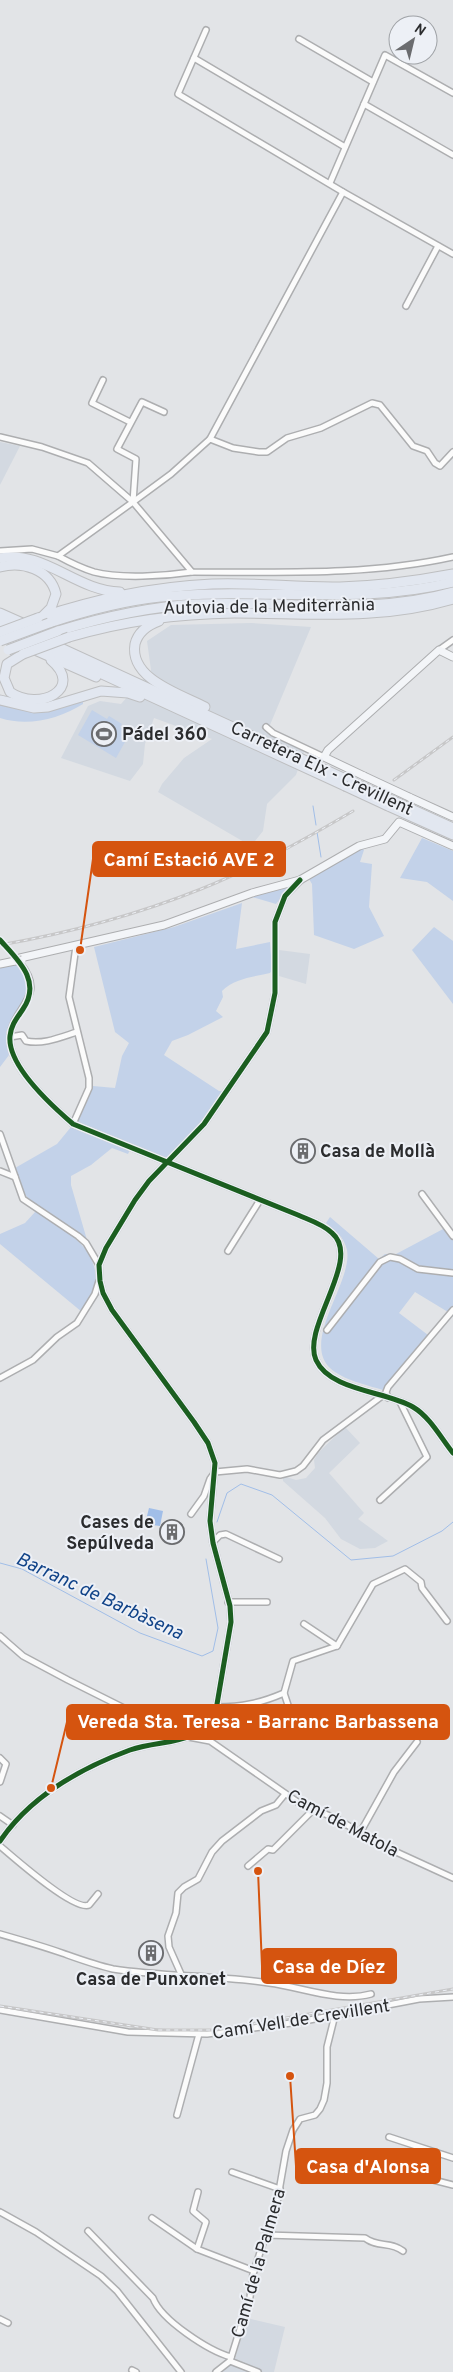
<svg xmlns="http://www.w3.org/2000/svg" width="453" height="2372" font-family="Overpass,sans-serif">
<rect width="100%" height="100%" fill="#e2e4e7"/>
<!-- built -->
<g fill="#d3d9e1">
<polygon points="0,442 20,446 0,485"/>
<polygon points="251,623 311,627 267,732 304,752 296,775 267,804 263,831 251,846 158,792 162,784 184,758 212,739 154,718 145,744 143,764 130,781 61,758 88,706 100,701 121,704 151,670 147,641 171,625"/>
<polygon points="279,950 310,954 306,984 279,976"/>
<polygon points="345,1427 360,1443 329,1473 364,1513 358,1519 388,1541 375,1548 360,1549 341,1539 325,1518 283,1481 283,1476 296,1480 306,1478 315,1468 314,1460 318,1453"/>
<polygon points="247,2318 285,2327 274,2372 219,2372 235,2359"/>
</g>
<!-- green -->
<g fill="#c3d2e9">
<path d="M83 701V704C59 719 28 727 0 718V704C29 715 54 711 83 701Z"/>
<polygon points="92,710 107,719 109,716 122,724 120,727 130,733 116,758 78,735"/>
<polygon points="422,838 453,851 453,901 427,882 400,878"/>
<polygon points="362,848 364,850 360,862 372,864 369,907 384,936 354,949 314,935 312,884 309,879"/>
<polygon points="290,887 276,904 252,897"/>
<path d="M242 903 236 949 270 942 272 970 270 973C253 977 235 978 222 991L223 997 216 1011 223 1017 188 1035 172 1041 164 1055 219 1091H223L193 1132 161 1163 130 1150 128 1154 112 1148 91 1165 71 1176V1185L87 1240C71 1226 38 1210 27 1197 20 1189 18 1178 15 1168L57 1144 71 1127 93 1086 115 1088 122 1056 129 1043 115 1032 94 947 174 927Z"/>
<polygon points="434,927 453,941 453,1004 412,950"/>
<path d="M16 963C26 975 29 984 26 1000L6 1032 9 1055 0 1067V966Z"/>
<path d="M36 1211C63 1228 102 1249 95 1287 93 1296 86 1304 82 1312L0 1244V1234L25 1223Z"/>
<path d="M330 1217 379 1259 385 1254H396L445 1228 453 1236V1306L448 1312 415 1292 399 1313 428 1335 383 1390C367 1385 343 1380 330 1368 301 1340 353 1282 347 1250 344 1237 336 1231 326 1223Z"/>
</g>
<!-- water -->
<polygon fill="#a1bee8" points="149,1508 163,1511 160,1526 145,1524"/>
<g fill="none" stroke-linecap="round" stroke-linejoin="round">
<!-- stream -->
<g stroke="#a1bee8" stroke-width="1">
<polyline points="313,806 316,825"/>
<polyline points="317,832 321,857"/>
<polyline points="217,1522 227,1493 241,1484 272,1495 351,1560 393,1556 442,1531 453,1522"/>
<polyline points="0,1563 22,1569 140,1633 202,1656 213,1651 218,1628 206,1559"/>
</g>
<!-- street-tunnel -->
<polyline stroke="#bdbfc2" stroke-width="5" stroke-dasharray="5 2.5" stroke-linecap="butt" points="0,940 19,963"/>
<defs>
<g id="street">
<polyline points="206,30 178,94 343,192 453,254"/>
<polyline points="299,39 373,82"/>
<polyline points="194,58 345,147"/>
<polyline points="364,104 453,155"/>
<polyline points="330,183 385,55 453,93"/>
<polyline points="406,306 438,246"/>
<polyline points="103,380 92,403 130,422"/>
<polyline points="0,437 42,447 88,463 133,502"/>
<polyline points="210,439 343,192"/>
<path d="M453 452 440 466 435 463 427 451 413 446 380 405 372 403 321 428 287 438 267 452H259L233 448 210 439 171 474 133 502 192 572C280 572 367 576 453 557"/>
<polyline points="133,502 136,459 117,449 142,402 164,412"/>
<polyline points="0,551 32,549 58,556 133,502"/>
<path d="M58 556C69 562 81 568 94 572 120 579 165 576 192 572"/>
<polyline points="439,650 453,640"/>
<polyline points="266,727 273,733 324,757"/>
<path d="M20 963C48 996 13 1007 10 1036 7 1066 52 1106 73 1124L298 1215C309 1220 323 1224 332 1233 363 1259 301 1327 316 1360 330 1391 386 1391 413 1407 430 1417 441 1438 453 1453"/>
<path d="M10 1037 22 1035 26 1041C43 1045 61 1037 77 1032"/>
<polyline points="73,1124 89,1088 89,1078 69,997 76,946"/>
<polyline points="0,1134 23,1199 78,1236 86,1243 99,1265"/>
<polyline points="0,1171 15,1177"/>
<polyline points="422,1194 453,1236"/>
<polyline points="228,1251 260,1200"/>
<polyline points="327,1330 380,1262 390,1257 400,1259 418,1269 453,1273"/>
<polyline points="0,1378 33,1360 57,1337 77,1323 95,1294 99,1281"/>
<polyline points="388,1398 386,1392 388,1387 453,1310"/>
<polyline points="380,1500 427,1457 400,1402"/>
<polyline points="191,1514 204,1496 210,1479 215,1472 247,1469 280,1475 296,1471 303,1466 323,1440 382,1396"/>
<polyline points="213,1542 220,1535 226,1534 279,1559"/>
<polyline points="228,1602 267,1602"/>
<polyline points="304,1624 337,1646"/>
<polyline points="0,1636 23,1656 68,1680 178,1735 210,1741 299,1803 337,1819 381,1845 453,1878"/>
<polyline points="284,1693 293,1720"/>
<path d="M217 1707C242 1707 261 1703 284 1693L293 1661 337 1646 373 1584 405 1569 421 1582 422 1588 447 1621"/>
<polyline points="0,1758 6,1764 0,1782"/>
<polyline points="0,1816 13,1825"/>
<polyline points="360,1833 394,1772 417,1742"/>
<path d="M0 1841C30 1797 81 1768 130 1750 165 1738 197 1748 216 1710L231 1622 230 1606 213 1543 210 1521 215 1463 208 1443 194 1422 112 1310 103 1293 100 1281 99 1265 106 1248 135 1200 149 1181 204 1124 267 1032 275 993V922L285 896 300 881"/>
<path d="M0 1846C13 1857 75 1912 89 1905L98 1894"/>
<polyline points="248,1866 268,1849 273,1850 314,1809"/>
<path d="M0 1934C21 1940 42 1946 62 1953 79 1959 95 1965 113 1969 164 1977 217 1975 269 1983 302 1987 338 2003 371 1994"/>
<polyline points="181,1974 169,1947 168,1936 176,1913 178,1893 184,1887 198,1879 212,1852 222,1841 261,1811 276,1805 285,1794"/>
<polyline points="0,2010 128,2032 207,2034 299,2022 419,1999 453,1997"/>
<polyline points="177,2115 199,2034"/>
<polyline points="389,2137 453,2158"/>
<polyline points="232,2172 280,2189"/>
<polyline points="406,2173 453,2185"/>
<polyline points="0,2212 36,2232 101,2276 117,2291 181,2372"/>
<polyline points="152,2218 197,2249 254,2271"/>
<path d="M88 2231 153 2298C161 2320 209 2351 231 2357"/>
<path d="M266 2235 365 2238C378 2248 390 2241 403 2251"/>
<polyline points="197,2249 206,2222 193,2211 198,2192"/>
<polyline points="0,2319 8,2323"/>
<polyline points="230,2361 258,2372"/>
<polyline points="132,2370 136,2372"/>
<polyline points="216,2372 230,2361 250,2297 253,2274 265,2237 275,2214 286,2151 293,2130 300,2119 315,2115 320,2109 324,2100 327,2083 327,2047 335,2015"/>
</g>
<g id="secondary">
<polyline points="364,776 324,757 328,750 439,650 453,657"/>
<polyline points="409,797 453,817"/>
<polyline points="20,958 164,925 252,893 300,880 359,846 385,839 399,822 453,846"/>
<polyline points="0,964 15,961"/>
</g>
<g id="highway">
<path d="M0 558C45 550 76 591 120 592"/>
<path d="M0 567C22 561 50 569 56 594L51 608 44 615"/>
<polyline points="0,613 27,625"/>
<path d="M38 618C97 599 150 587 212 584 254 582 298 588 340 587 378 586 416 581 453 574"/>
<polyline points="0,620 352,782"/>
<path d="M159 621C148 625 138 632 135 644 129 679 180 694 205 707"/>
<path d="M49 623C85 611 122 601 160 597 258 587 357 606 453 582"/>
<polyline points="0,627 345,786"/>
<path d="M58 631C103 617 148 607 196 604 282 600 368 616 453 592"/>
<polyline points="3,636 96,677"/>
<path d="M69 637C125 621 175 614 234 613 309 613 379 621 453 599"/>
<path d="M23 654 7 664 4 678 10 692C39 712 85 689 51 660"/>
<polyline points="0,700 34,708 48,707 101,691 128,693 140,697"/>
<polyline points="396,802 453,828"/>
<polyline points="388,806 453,835"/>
</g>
</defs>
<!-- street casing -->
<use href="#street" stroke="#adaeb0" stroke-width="8"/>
<!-- secondary casing -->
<use href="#secondary" stroke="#adaeb0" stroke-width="9"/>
<!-- highway casing -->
<use href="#highway" stroke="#bebfc1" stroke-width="11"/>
<!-- street -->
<use href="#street" stroke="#fbfbfb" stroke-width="5"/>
<!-- secondary -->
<use href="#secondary" stroke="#f3f5f8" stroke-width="7"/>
<!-- highway -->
<use href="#highway" stroke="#e2e7f0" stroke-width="9"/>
<defs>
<g id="rail">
<polyline points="394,780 453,737"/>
<path d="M0 945C69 933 136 915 201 889 254 868 304 840 353 811"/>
<polyline points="0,2006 158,2030 216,2030 453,1989"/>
</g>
</defs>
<!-- rail casing -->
<use href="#rail" stroke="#c7c7c8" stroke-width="3"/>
<!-- rail -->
<use href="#rail" stroke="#edf0f6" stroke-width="1" stroke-dasharray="4" stroke-linecap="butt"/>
<defs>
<g id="secondary-bridge">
<polyline points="364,776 409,797"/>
<polyline points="15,961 22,960"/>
</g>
<g id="highway-bridge">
<polyline points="0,632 38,618"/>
<polyline points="0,641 49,623"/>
<polyline points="8,650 58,631"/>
<polyline points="23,654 69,637"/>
<polyline points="352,782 396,802"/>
<polyline points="345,786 388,806"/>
</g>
</defs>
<!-- secondary-bridge casing -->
<use href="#secondary-bridge" stroke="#adaeb0" stroke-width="9" stroke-linecap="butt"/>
<!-- highway-bridge casing -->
<use href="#highway-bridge" stroke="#bebfc1" stroke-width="11" stroke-linecap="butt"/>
<!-- secondary-bridge -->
<use href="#secondary-bridge" stroke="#f3f5f8" stroke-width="7"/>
<!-- highway-bridge -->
<use href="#highway-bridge" stroke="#e2e7f0" stroke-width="9"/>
<defs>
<g id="cycleway">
<path d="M0 940C18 960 42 981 23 1009 17 1018 11 1025 10 1036 7 1066 52 1106 73 1124L298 1215C309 1220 323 1224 332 1233 363 1259 301 1327 316 1360 330 1391 386 1391 413 1407 430 1417 441 1438 453 1453"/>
<path d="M0 1841C30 1797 81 1768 130 1750 165 1738 197 1748 216 1710L231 1622 230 1606 213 1543 210 1521 215 1463 208 1443 194 1422 112 1310 103 1293 100 1281 99 1265 106 1248 135 1200 149 1181 204 1124 267 1032 275 993V922L285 896 300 880"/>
</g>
</defs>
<!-- cycleway casing -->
<use href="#cycleway" stroke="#edf0f6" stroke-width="8"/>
<!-- cycleway -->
<use href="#cycleway" stroke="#1b5e20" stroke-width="5"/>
</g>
<!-- icons -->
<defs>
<symbol id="stadium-ring" viewBox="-11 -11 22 22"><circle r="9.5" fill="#edf0f6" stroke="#6b6c6f" stroke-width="1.5"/><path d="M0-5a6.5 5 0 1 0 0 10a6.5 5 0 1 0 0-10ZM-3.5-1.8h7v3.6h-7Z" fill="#6b6c6f"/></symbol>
<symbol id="building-ring" viewBox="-11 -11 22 22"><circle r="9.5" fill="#edf0f6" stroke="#6b6c6f" stroke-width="1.5"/><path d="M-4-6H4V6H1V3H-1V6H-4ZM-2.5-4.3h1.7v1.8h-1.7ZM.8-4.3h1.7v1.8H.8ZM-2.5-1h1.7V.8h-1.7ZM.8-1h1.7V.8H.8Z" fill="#6b6c6f"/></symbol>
</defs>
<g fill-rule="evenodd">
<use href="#stadium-ring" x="90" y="720" width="28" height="28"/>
<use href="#building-ring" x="289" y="1137" width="28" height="28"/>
<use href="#building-ring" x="158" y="1518" width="28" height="28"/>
<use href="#building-ring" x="137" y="1939" width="28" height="28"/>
</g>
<g text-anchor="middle" stroke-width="4" stroke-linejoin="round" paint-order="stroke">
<!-- street labels -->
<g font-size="18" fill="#2b2c2e" stroke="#edf0f6">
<text transform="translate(269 606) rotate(-1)" y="6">Autovia de la Mediterrània</text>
<text transform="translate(322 768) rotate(25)" y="6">Carretera Elx - Crevillent</text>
<text transform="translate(343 1823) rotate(28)" y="6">Camí de Matola</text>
<text transform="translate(301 2019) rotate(-9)" y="6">Camí Vell de Crevillent</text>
<text transform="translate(258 2263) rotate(-74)" y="6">Camí de la Palmera</text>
</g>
<!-- poi labels -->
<g font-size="18" font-weight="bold" fill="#2b2c2e" stroke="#edf0f6" text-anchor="start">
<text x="122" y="740">Pádel 360</text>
<text x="320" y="1157">Casa de Mollà</text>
<text x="154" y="1528" text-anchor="end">Cases de<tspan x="154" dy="21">Sepúlveda</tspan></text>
<text x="151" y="1985" text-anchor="middle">Casa de Punxonet</text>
</g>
<!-- water labels -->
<g font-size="19" font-style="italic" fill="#114388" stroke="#edf0f6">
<text transform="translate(100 1595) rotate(25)" y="7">Barranc de Barbàsena</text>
</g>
</g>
<!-- callouts -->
<path fill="none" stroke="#d5540f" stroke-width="2" d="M80 950L93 859M51 1788L67 1722M258 1871L262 1966M290 2076L296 2166"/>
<g fill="#d5540f" stroke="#edf0f6" stroke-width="2">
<circle cx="80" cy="950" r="5"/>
<circle cx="51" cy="1788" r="5"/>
<circle cx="258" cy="1871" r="5"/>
<circle cx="290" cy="2076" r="5"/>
</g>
<g fill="#d5540f" stroke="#d5540f" stroke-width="2">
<rect x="93" y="842" width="192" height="34" rx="5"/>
<rect x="67" y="1705" width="382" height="34" rx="5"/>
<rect x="262" y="1949" width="134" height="34" rx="5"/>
<rect x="296" y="2149" width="144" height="34" rx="5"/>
</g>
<g font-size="19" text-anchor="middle" font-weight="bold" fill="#fff">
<text x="189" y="866">Camí Estació AVE 2</text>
<text x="258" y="1728">Vereda Sta. Teresa - Barranc Barbassena</text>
<text x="329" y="1973">Casa de Díez</text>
<text x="368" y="2173">Casa d'Alonsa</text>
</g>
<!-- north arrow -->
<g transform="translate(413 40) rotate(35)"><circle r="24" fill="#edf0f6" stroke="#9fa2a6"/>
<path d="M0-4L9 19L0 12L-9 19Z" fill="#6b6c6f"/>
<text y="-8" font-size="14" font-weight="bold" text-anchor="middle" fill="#2b2c2e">N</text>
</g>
</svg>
